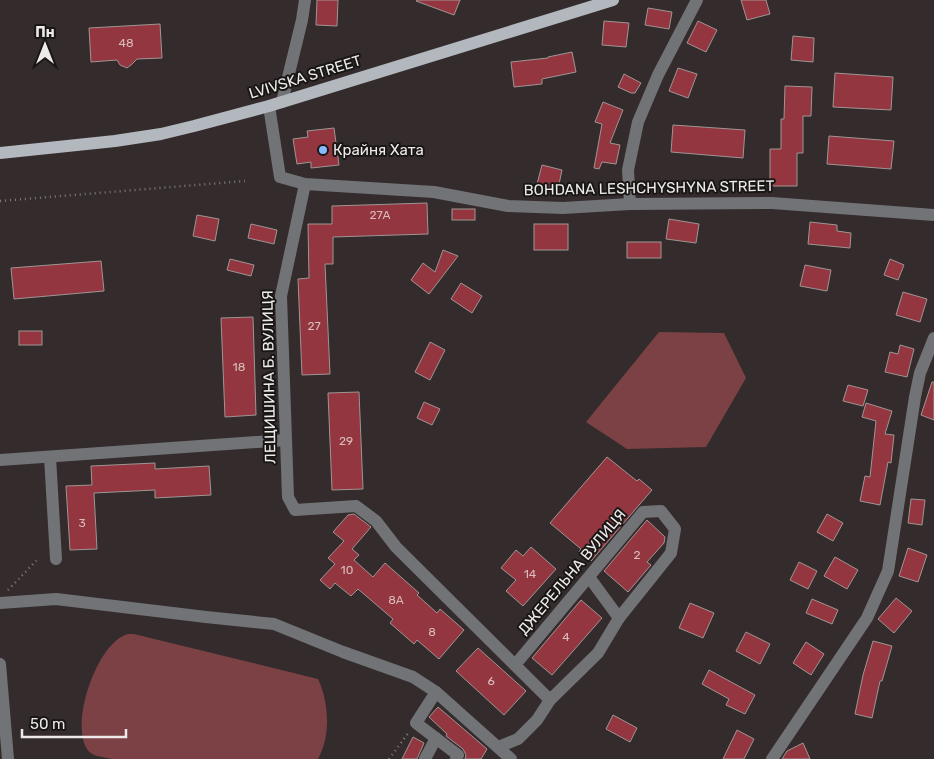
<svg xmlns="http://www.w3.org/2000/svg" width="934" height="759" font-family="Rubik,sans-serif">
<rect width="100%" height="100%" fill="#342c2c"/>
<!-- green -->
<g fill="#7b4144">
<polygon points="659,332 724,333 746,378 706,447 627,449 586,422"/>
<path d="M128 634H134L318 679C329 702 331 736 318 759H112C104 757 92 757 87 749 70 723 97 642 128 634Z"/>
</g>
<!-- building -->
<g fill="#94363f" stroke="#9f9595">
<polygon points="317,0 338,0 337,26 316,25"/>
<polygon points="417,0 460,0 454,15 416,1"/>
<polygon points="741,0 766,0 770,14 747,20"/>
<polygon points="648,8 672,12 669,29 645,25"/>
<polygon points="604,21 629,23 626,47 602,45"/>
<polygon points="698,21 717,30 706,52 687,43"/>
<polygon points="160,24 162,58 137,59 131,65 127,68 120,65 117,60 91,62 89,28"/>
<polygon points="793,36 814,38 813,62 791,60"/>
<polygon points="572,52 576,72 542,79 542,84 514,87 511,62 548,58 548,57"/>
<polygon points="678,68 697,74 688,98 669,91"/>
<polygon points="835,73 893,77 891,110 833,107"/>
<polygon points="624,74 641,83 635,93 631,93 618,87"/>
<polygon points="785,86 812,87 811,116 803,116 803,153 797,153 797,186 770,186 770,149 781,149 781,119 784,119"/>
<polygon points="603,102 623,110 610,143 620,145 616,164 602,162 599,169 594,168 602,124 595,122"/>
<polygon points="673,125 745,130 743,158 671,152"/>
<polygon points="334,128 339,165 311,168 311,162 297,164 293,139 308,137 307,131"/>
<polygon points="829,136 894,141 891,169 827,164"/>
<polygon points="542,165 562,170 558,189 537,184"/>
<polygon points="427,203 428,234 333,237 333,264 325,264 330,374 302,375 298,279 309,278 308,224 332,224 332,206"/>
<rect x="452" y="209" width="23" height="11"/>
<polygon points="197,215 219,219 215,241 193,236"/>
<polygon points="669,219 699,224 696,243 666,239"/>
<polygon points="810,222 837,225 837,231 851,233 850,248 808,244"/>
<polygon points="251,224 277,230 274,244 248,238"/>
<rect x="534" y="224" width="34" height="26"/>
<rect x="627" y="242" width="34" height="16"/>
<polygon points="443,250 458,256 429,294 411,280 423,263 435,272"/>
<polygon points="230,259 254,265 251,276 227,270"/>
<polygon points="890,259 904,265 898,280 884,275"/>
<polygon points="101,261 104,291 14,299 11,268"/>
<polygon points="805,265 831,270 827,291 800,286"/>
<polygon points="461,283 482,296 472,313 451,299"/>
<polygon points="903,292 927,299 920,322 896,315"/>
<polygon points="253,317 256,415 225,417 221,318"/>
<rect x="19" y="331" width="23" height="14"/>
<polygon points="430,342 445,350 430,380 415,372"/>
<polygon points="900,345 914,349 907,377 885,372 890,352 898,354"/>
<polygon points="932,382 934,382 934,420 921,415"/>
<polygon points="848,385 868,390 863,406 843,401"/>
<polygon points="359,392 363,489 332,490 328,393"/>
<polygon points="424,402 440,409 432,425 417,418"/>
<polygon points="866,403 892,411 885,434 894,435 891,463 888,462 880,505 860,501 865,476 870,477 876,421 862,417"/>
<polygon points="607,457 637,481 639,479 652,490 591,561 579,552 581,549 550,523"/>
<polygon points="155,463 155,469 209,466 211,495 155,498 155,490 94,493 97,549 70,550 66,486 92,485 91,466"/>
<polygon points="911,499 925,500 922,525 908,523"/>
<polygon points="354,514 371,527 352,549 359,555 354,560 373,577 385,563 419,593 417,595 437,613 440,609 464,630 439,659 417,640 414,644 390,623 393,619 358,589 351,596 335,583 330,589 320,580 335,564 328,558 344,541 333,532 348,515"/>
<polygon points="827,514 843,523 833,541 817,532"/>
<polygon points="647,520 665,537 664,543 647,562 651,565 628,592 604,571"/>
<polygon points="531,547 556,569 523,606 506,591 516,580 501,568 516,550 523,556"/>
<polygon points="908,548 927,555 918,582 899,576"/>
<polygon points="835,557 858,570 847,589 824,576"/>
<polygon points="799,562 817,571 808,589 790,580"/>
<polygon points="896,598 912,611 894,633 878,619"/>
<polygon points="812,599 838,610 832,624 806,613"/>
<polygon points="581,600 602,618 552,675 532,658"/>
<polygon points="690,603 714,613 703,638 679,628"/>
<polygon points="746,632 770,644 760,664 736,651"/>
<polygon points="873,641 892,646 882,681 880,681 872,718 855,714 863,675"/>
<polygon points="806,642 824,654 811,675 793,663"/>
<polygon points="478,648 526,691 504,715 456,671"/>
<polygon points="709,670 755,695 745,714 726,705 729,699 702,684"/>
<polygon points="438,707 487,749 481,759 465,759 466,755 463,749 446,736 447,734 429,717"/>
<polygon points="613,715 637,728 630,742 606,729"/>
<polygon points="737,730 754,739 744,759 723,759"/>
<polygon points="413,737 424,743 417,759 402,759"/>
<polygon points="803,743 810,759 782,759 787,751"/>
</g>
<g fill="none" stroke-linecap="round" stroke-linejoin="round">
<!-- path -->
<g stroke="#827b7b" stroke-width="2.5" stroke-dasharray="1 4" stroke-linecap="butt">
<polyline points="0,201 245,181"/>
<polyline points="8,590 37,560"/>
<polyline points="389,759 409,732"/>
</g>
<!-- minor -->
<g stroke="#717376" stroke-width="12">
<polyline points="282,102 302,20 305,0"/>
<polyline points="269,106 280,177 305,184 434,192 508,206 563,208 630,204 772,203 934,215"/>
<polyline points="305,184 281,296 288,497 295,510 356,506 376,521 396,547 550,700 537,720 518,739 498,747"/>
<polyline points="630,204 628,170 638,122 658,75 697,0"/>
<polyline points="50,457 56,559"/>
<polyline points="0,460 286,440"/>
<polyline points="589,577 619,618"/>
<polyline points="0,603 56,599 206,617 274,624 343,652 413,677 436,692 511,759"/>
<polyline points="0,664 8,759"/>
<polyline points="515,665 643,512 661,511 675,529 671,553 619,618 598,653 550,700"/>
<polyline points="436,692 416,723 458,755 456,759"/>
<polyline points="425,759 436,738"/>
<polyline points="772,759 867,618 888,571 915,397 920,373 934,338"/>
</g>
<!-- major -->
<polyline stroke="#b3b8be" stroke-width="12" points="0,153 115,141 161,134 194,126 269,106 613,0"/>
</g>
<!-- markers -->
<circle fill="#87bbfc" stroke="#191616" stroke-width="2" cx="323" cy="150" r="5"/>
<g text-anchor="middle" stroke-width="4" stroke-linejoin="round" paint-order="stroke">
<!-- number labels -->
<g font-size="12" fill="#d8bdbf">
<text x="126" y="47">48</text>
<text x="380" y="219">27А</text>
<text x="314" y="330">27</text>
<text x="239" y="371">18</text>
<text x="346" y="445">29</text>
<text x="82" y="527">3</text>
<text x="637" y="559">2</text>
<text x="347" y="574">10</text>
<text x="530" y="578">14</text>
<text x="396" y="604">8А</text>
<text x="432" y="636">8</text>
<text x="566" y="641">4</text>
<text x="491" y="685">6</text>
</g>
<!-- street labels -->
<g font-size="15" fill="#efeaea" stroke="#191616">
<text transform="translate(305 77) rotate(-17)" y="5">LVIVSKA STREET</text>
<text transform="translate(649 188) rotate(-1)" y="5">BOHDANA LESHCHYSHYNA STREET</text>
<text transform="translate(269 377) rotate(-91)" y="5">ЛЕЩИШИНА Б. ВУЛИЦЯ</text>
<text transform="translate(572 572) rotate(-50)" y="5">ДЖЕРЕЛЬНА ВУЛИЦЯ</text>
</g>
<!-- poi labels -->
<g font-size="15" fill="#efeaea" stroke="#191616" text-anchor="start">
<text x="333" y="155">Крайня Хата</text>
</g>
</g>
<!-- north arrow -->
<g transform="translate(45 45)" stroke="#191616" stroke-width="4" paint-order="stroke">
<path d="M0-4L9 19L0 12L-9 19Z" fill="#efeaea"/>
<text y="-8" font-size="14" font-weight="bold" text-anchor="middle" fill="#efeaea">Пн</text>
</g>
<!-- scale -->
<path d="M22 729v8h104v-8" fill="none" stroke="#efeaea" stroke-width="2.5"/>
<text x="30" y="729" font-size="15" fill="#efeaea" stroke="#191616" stroke-width="4" paint-order="stroke">50 m</text>
</svg>
